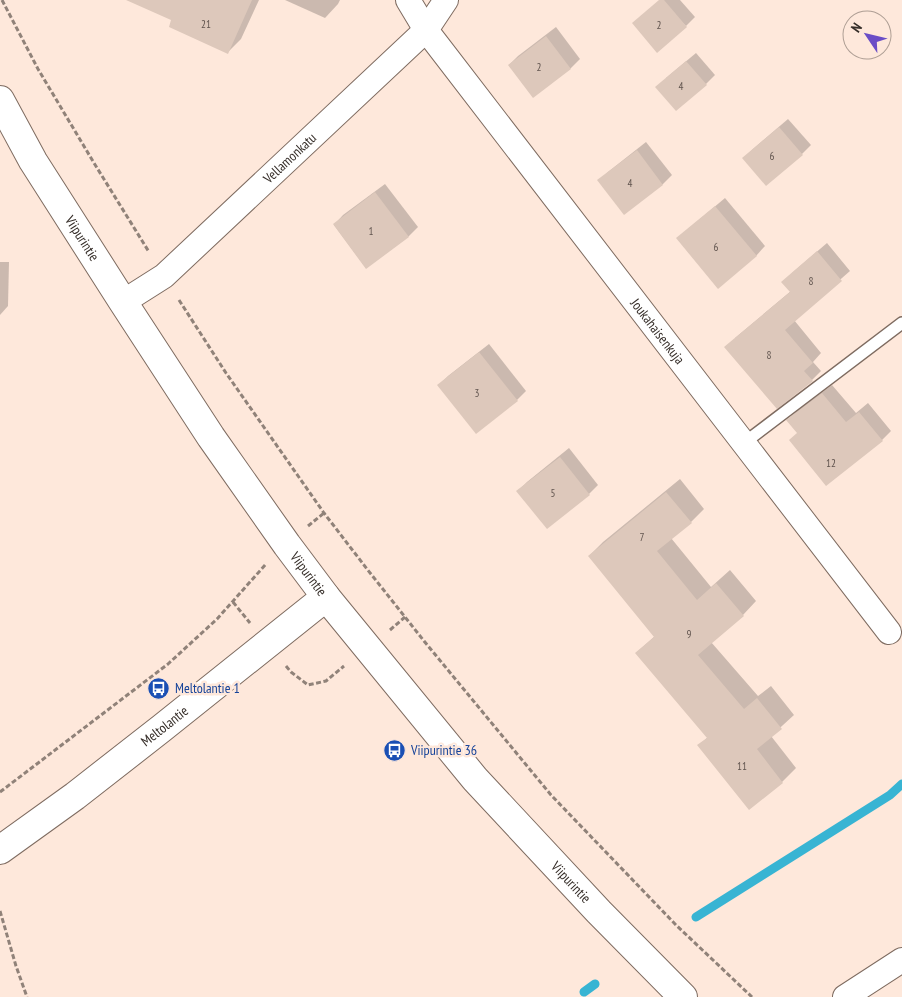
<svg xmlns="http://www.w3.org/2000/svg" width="902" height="997" font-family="'PT Sans Narrow',sans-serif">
<rect width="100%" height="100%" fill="#fee8db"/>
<!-- shadow -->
<g fill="#0003">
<polygon points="129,0 259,0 241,39 228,52 173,19"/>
<polygon points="285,0 340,0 338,4 325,18"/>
<polygon points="659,0 680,0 695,17 686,26"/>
<polygon points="556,27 580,59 571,68 533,97 509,65 518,56"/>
<polygon points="696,53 715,75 706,84 666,78"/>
<polygon points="788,119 811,145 802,154 744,158 753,149"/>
<polygon points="646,142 672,175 663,184 624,213 599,181 608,172"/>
<polygon points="385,184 418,227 409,236 366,268 334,225 343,215"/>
<polygon points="725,198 765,246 756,256 687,230"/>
<polygon points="827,243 850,271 794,320 821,353 813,362 821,371 812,380 735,338 791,291 792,273"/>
<polygon points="0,262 9,262 8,306 0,315"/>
<polygon points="489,344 526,391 517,400 439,385 448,376"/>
<polygon points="832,385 856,413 868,403 891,431 882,440 798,433 788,420 797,411"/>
<polygon points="569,448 598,485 589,494 547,527 518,491 527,482"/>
<polygon points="680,479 704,509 691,522 671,538 711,587 730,570 756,601 743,615 711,642 758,696 771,686 794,715 771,736 796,768 782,782 749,808 699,745 708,737 636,653 655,636 589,556 603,542"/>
</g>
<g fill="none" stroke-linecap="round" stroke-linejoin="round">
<!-- stream -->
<g stroke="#38b4d3" stroke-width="9">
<polyline points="696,917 890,795 902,784"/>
<polyline points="584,992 595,984"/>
</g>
</g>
<!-- building -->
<g fill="#ddc8bb">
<polygon points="126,0 252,0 228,54 169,27 171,20"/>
<polygon points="659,0 664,0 687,27 657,53 632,23"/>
<polygon points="546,36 571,69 533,98 508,65"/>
<polygon points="686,61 707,85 676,111 655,87"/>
<polygon points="779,127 803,155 766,186 742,158"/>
<polygon points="637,150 663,185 624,215 597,180"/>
<polygon points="375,192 409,237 366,269 333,224"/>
<polygon points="715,206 757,256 718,289 676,238"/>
<polygon points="817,251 842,281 785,330 813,363 804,371 813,381 777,409 724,347 790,292 781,282"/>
<polygon points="479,352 518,401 476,434 437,385"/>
<polygon points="822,393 846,422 859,412 883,441 826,486 789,440 797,433 786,420"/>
<polygon points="560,457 590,495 547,529 516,491"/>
<polygon points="666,492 692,523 657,551 697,600 716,583 744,616 698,655 744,709 757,698 782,729 757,749 783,783 749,810 697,745 707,738 635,653 654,637 588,556"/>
</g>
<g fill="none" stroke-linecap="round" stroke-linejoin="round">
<defs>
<polyline id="lane" points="744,443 902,323"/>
<g id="street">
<path id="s1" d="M408 0 426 30 889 632"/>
<path id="s2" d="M123 302 164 276 426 30 446 0"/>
<polyline points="845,997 902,960"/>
</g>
<g id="secondary">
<path id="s3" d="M0 100 33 161 123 302 211 437 287 545 326 597 475 779 599 912 683 997"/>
<path id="s4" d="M0 850 75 796 162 728 326 597"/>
</g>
</defs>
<!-- lane casing -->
<use href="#lane" stroke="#7e6b60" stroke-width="14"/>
<!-- street casing -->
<use href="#street" stroke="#7e6b60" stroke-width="26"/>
<!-- secondary casing -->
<use href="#secondary" stroke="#7e6b60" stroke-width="30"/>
<!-- path -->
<g stroke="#908279" stroke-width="3" stroke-dasharray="5 2.5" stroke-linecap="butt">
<polyline points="2,0 38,69 94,163 149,252"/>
<polyline points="179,300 226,373 324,513 367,569 424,641 551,795 676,925 752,997"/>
<polyline points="308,526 324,513"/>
<polyline points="233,602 250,623"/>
<polyline points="390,630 405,617"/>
<polyline points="286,666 291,672 308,685 326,681 344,666"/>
<polyline points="0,792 168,664 217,619 266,564"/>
<polyline points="0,911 16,966 27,997"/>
</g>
<!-- lane -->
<use href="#lane" stroke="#fff" stroke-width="11"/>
<!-- street -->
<use href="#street" stroke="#fff" stroke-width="24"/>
<!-- secondary -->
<use href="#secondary" stroke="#fff" stroke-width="28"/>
</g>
<!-- icons -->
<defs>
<symbol id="bus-disc" viewBox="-11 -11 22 22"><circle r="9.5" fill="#1a4fb4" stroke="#fee8db"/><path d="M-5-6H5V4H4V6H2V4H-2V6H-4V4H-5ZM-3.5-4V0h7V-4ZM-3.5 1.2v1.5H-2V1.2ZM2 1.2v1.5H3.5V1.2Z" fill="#fff"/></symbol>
</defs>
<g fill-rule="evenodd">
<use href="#bus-disc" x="146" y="676" width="25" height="25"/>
<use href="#bus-disc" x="382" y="738" width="25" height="25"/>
</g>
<g text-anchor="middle" stroke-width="5" stroke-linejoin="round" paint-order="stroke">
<!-- number labels -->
<g font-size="11" fill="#60544e">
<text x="206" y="28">21</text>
<text x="659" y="29">2</text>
<text x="539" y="71">2</text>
<text x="681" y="90">4</text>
<text x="772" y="160">6</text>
<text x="630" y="187">4</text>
<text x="371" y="235">1</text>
<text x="716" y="251">6</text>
<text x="811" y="285">8</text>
<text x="769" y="359">8</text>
<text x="477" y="397">3</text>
<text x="831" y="467">12</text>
<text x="553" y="497">5</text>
<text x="642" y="541">7</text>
<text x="689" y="638">9</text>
<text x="742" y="770">11</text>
</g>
<!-- street labels -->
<g font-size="14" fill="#362e29" stroke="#fee8db">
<text dy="5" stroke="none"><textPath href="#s2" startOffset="221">Vellamonkatu</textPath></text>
<text dy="5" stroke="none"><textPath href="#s3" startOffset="161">Viipurintie</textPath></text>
<text dy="5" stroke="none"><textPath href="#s1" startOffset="415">Joukahaisenkuja</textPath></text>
<text dy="5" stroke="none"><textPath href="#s3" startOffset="566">Viipurintie</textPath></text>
<text dy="5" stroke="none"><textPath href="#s4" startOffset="206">Meltolantie</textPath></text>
<text dy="5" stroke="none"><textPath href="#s3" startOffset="971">Viipurintie</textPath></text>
</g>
<!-- transit labels -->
<g font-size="14" fill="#164399" stroke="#fee8db" text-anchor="start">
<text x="175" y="693">Meltolantie 1</text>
<text x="411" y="755">Viipurintie 36</text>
</g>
</g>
<!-- north arrow -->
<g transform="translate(867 35) rotate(305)"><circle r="24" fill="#fee8db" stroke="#ae9e94"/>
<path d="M0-4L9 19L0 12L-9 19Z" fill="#6a4dc6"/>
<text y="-8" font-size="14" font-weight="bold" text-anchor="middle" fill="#362e29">N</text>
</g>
</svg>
